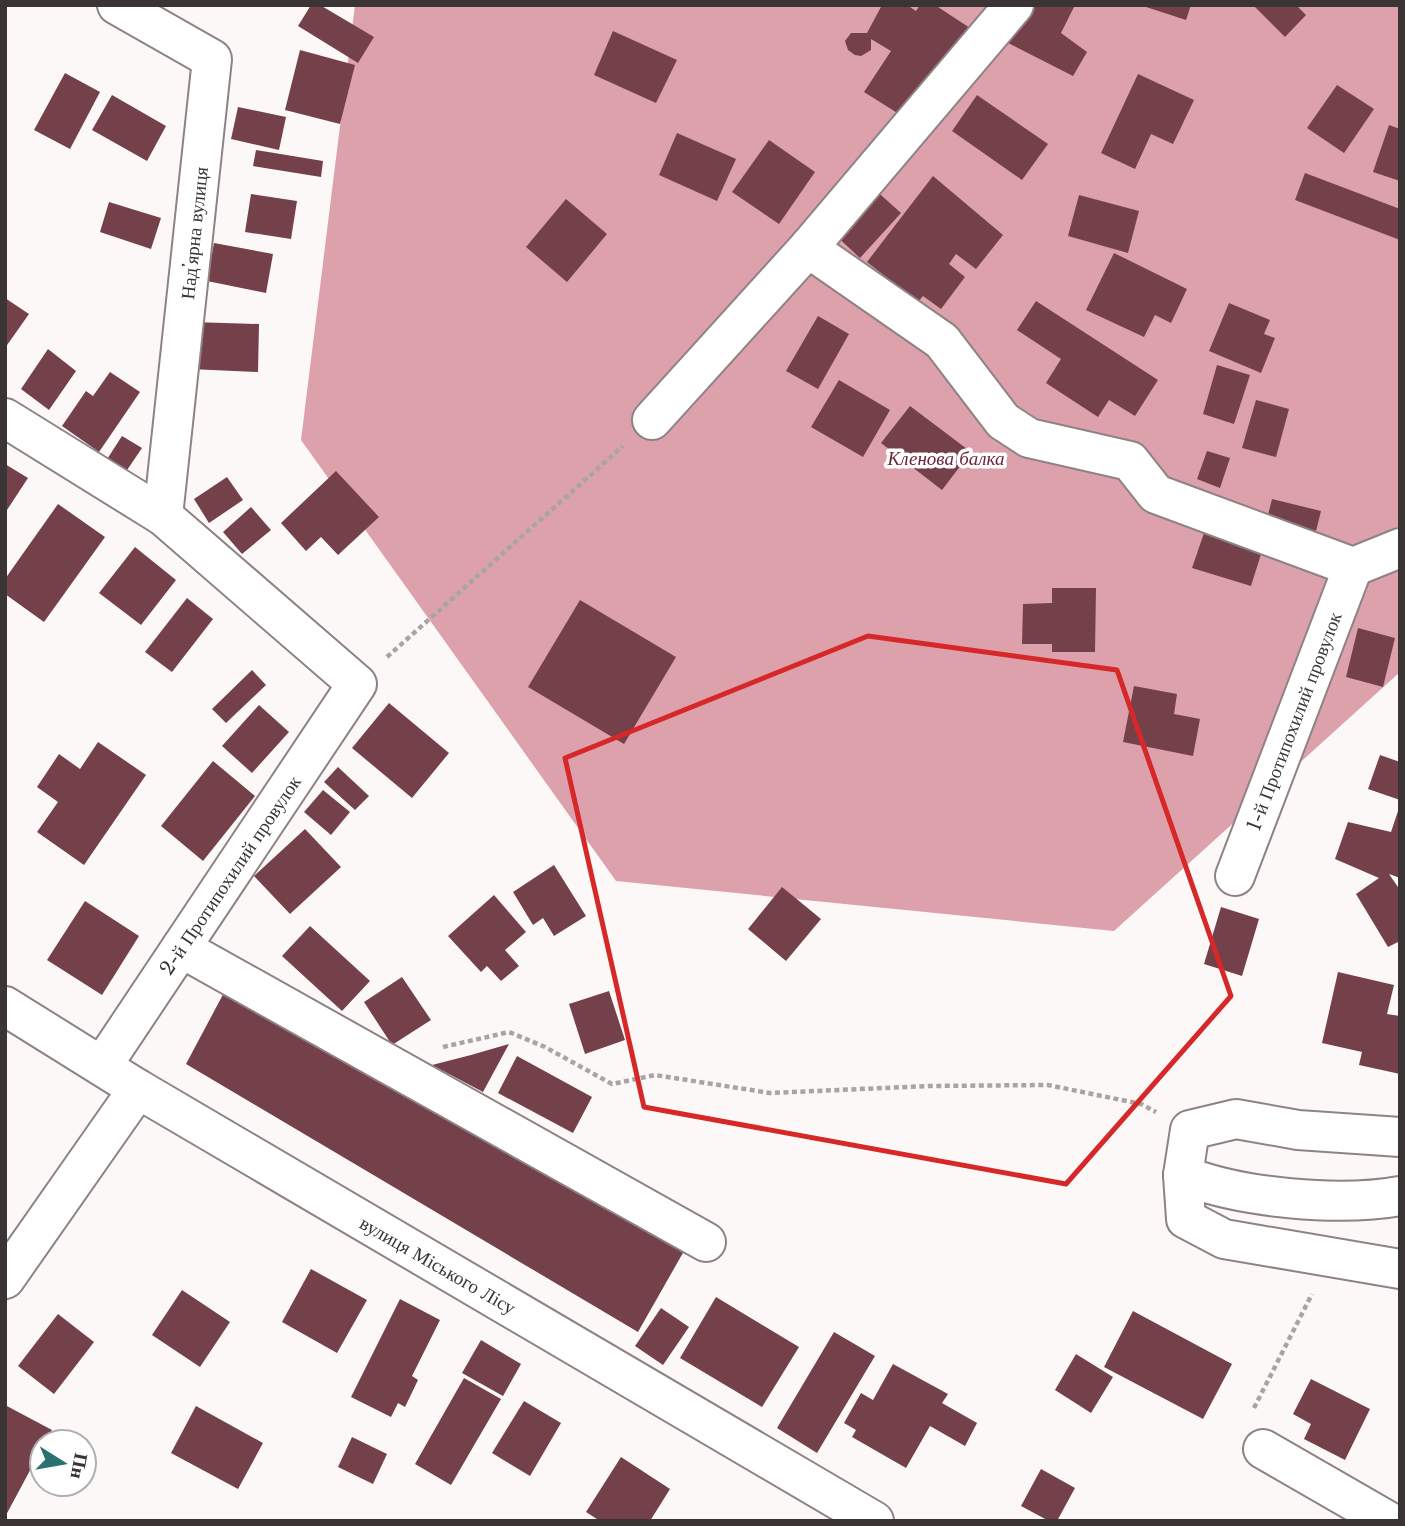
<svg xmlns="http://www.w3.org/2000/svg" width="1405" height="1526" font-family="'Libre Baskerville',serif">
<rect width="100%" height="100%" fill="#fdf8f8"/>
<!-- forest -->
<polygon fill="#dca1ab" points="355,5 1400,5 1400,672 1114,931 616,881 301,440"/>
<!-- building -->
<g fill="#74414b">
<polygon points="311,5 320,5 374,37 358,63 298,26"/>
<polygon points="882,5 907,5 916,11 920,5 935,5 970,28 910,121 864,92 891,51 871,39 871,50 861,56 855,55 848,50 845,41 851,33 867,33"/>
<polygon points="1026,5 1075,5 1061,33 1087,52 1073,76 1006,42"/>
<polygon points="1140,5 1191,5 1186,20"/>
<polygon points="1256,5 1296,5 1306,15 1285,37 1255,7"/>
<polygon points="613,31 677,60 656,103 594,75"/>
<polygon points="300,50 355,65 340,124 285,110"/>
<polygon points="65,73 100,92 70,149 34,130"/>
<polygon points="1138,74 1194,100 1173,144 1151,134 1135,169 1101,153"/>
<polygon points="1337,85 1374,109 1344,153 1307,128"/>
<polygon points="112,95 166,126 147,161 92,130"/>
<polygon points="977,95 1048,144 1022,180 952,131"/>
<polygon points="238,107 286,117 279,150 231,139"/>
<polygon points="1389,125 1400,129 1400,181 1373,172"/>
<polygon points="677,133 736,159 717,201 659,175"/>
<polygon points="769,140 815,172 779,224 732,192"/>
<polygon points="256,150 323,161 321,177 253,166"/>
<polygon points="1305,173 1400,209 1400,240 1295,200"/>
<polygon points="933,176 1003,235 976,269 956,254 949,264 965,277 941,309 923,296 918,302 867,262"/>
<polygon points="872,187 901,213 860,258 832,232"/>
<polygon points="251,194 297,201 291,239 245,232"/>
<polygon points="1079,195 1139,211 1128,253 1068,236"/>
<polygon points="566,199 607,234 567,282 526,247"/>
<polygon points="109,202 161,218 151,249 100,232"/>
<polygon points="214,243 273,254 266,293 207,281"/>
<polygon points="1114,253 1187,289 1171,323 1155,315 1144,337 1086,310"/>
<polygon points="5,298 29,314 5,348"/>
<polygon points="1036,301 1158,380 1135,416 1109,400 1098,417 1046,383 1061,359 1017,330"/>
<polygon points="1229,303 1270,320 1264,334 1275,338 1261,373 1209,351"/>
<polygon points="818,316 849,334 818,389 786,371"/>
<polygon points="192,322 259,324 258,372 190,369"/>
<polygon points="48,349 76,371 49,410 21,389"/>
<polygon points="1217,365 1250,375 1234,424 1203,414"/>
<polygon points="110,372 140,392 99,452 62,426 86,391 93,396"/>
<polygon points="839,380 890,410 863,457 811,427"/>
<polygon points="1256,400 1289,409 1276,457 1242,448"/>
<polygon points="910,406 971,452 942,490 881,443"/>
<polygon points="122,436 142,448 121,479 102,467"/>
<polygon points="1207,451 1230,458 1220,488 1197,479"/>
<polygon points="5,464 28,478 5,513"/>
<polygon points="336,471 379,517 338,555 321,537 306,551 281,523"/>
<polygon points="227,477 243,500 209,523 194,499"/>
<polygon points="1272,499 1321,511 1313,543 1264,531"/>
<polygon points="58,504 105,537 44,622 5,594 5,579"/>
<polygon points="251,507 271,530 242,554 223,532"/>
<polygon points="1204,533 1262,551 1251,586 1192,568"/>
<polygon points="135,547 176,580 141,625 99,593"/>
<polygon points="1052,588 1096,588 1095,652 1052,652 1052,644 1022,644 1023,604 1052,603"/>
<polygon points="187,598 213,619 172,672 145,652"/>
<polygon points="580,600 676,657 624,744 528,687"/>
<polygon points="1358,628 1395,638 1383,687 1346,677"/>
<polygon points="252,670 266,685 226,723 212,709"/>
<polygon points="1134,686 1177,694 1174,714 1200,719 1193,756 1123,742"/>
<polygon points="389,703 449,753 412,798 352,748"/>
<polygon points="259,705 289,732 252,773 222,746"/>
<polygon points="98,742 146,775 84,865 37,832 58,802 37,787 59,754 80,769"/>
<polygon points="1380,755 1400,762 1400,800 1368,789"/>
<polygon points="213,761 255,796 203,861 161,826"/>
<polygon points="338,767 369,796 355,810 324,782"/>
<polygon points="323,790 350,812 331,835 304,812"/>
<polygon points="1399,808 1400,878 1389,874 1400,890 1400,941 1388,947 1356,894 1379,878 1335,859 1348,822 1391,832"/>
<polygon points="305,829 341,867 290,914 254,876"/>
<polygon points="554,865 586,916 554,936 543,918 533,925 513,892"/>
<polygon points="782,887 821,919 786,961 748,929"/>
<polygon points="494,895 526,932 505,950 519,966 501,981 487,966 481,972 448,936"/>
<polygon points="85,901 139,936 102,995 47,960"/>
<polygon points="1221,907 1259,919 1242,976 1204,964"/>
<polygon points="310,926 370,981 342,1011 282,956"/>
<polygon points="1338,972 1394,985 1387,1014 1400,1016 1400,1074 1359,1065 1362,1052 1322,1043"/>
<polygon points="402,977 431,1020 392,1045 364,1002"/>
<polygon points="227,987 684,1251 638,1332 186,1064"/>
<polygon points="609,991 625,1040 585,1054 569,1004"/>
<polygon points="509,1044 483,1092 432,1065 471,1055"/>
<polygon points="517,1056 592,1097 573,1133 498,1093"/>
<polygon points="311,1269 367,1300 337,1353 282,1322"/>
<polygon points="182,1290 230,1322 200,1367 152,1335"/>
<polygon points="716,1297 799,1347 762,1407 680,1358"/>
<polygon points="400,1299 440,1320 412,1376 418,1380 405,1407 398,1403 391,1417 351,1397"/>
<polygon points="661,1308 689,1327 663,1365 635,1346"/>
<polygon points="1133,1311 1232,1364 1203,1419 1104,1367"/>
<polygon points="58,1314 94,1342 54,1394 18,1366"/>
<polygon points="834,1332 875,1356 817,1453 777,1428"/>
<polygon points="481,1340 521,1364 503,1396 462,1373"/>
<polygon points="1076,1354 1113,1377 1091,1413 1055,1390"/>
<polygon points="893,1364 948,1394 942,1403 977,1423 965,1446 930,1426 906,1468 852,1437 856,1430 844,1423 861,1393 873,1400"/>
<polygon points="464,1378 501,1399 451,1485 415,1464"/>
<polygon points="1311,1379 1370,1409 1345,1460 1304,1439 1311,1424 1293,1414"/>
<polygon points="524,1401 561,1423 530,1476 492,1453"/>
<polygon points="5,1405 52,1430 45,1442 42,1442 42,1448 5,1517"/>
<polygon points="196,1406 263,1443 238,1489 171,1453"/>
<polygon points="352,1437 387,1454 373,1484 338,1467"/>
<polygon points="621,1457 670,1489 650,1521 600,1521 586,1512"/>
<polygon points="1041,1469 1075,1488 1057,1521 1049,1521 1021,1506"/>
</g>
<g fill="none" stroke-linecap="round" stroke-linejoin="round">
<defs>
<g id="minor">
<polyline points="117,5 212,59 163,516"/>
<polyline points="808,248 942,341 1003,421 1029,438 1130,461 1156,494 1353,567 1400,548"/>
<polyline points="5,418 163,516 357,684 102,1066"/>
<polyline points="652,420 808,248 1014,5"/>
<polyline points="1235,876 1353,567"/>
<polyline points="181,948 706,1242"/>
<polyline points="5,1006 138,1089 874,1521"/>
<path d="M1400 1137 1298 1130 1236 1119 1190 1130 1183 1175C1240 1198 1339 1207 1400 1196"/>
<polyline points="1183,1175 1186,1219 1224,1239 1400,1269"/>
<polyline points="5,1279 138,1089"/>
<polyline points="1263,1449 1388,1521"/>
</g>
</defs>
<!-- minor casing -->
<use href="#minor" stroke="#8f8284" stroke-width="42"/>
<!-- path -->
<g stroke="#a9a4a4" stroke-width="4.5" stroke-dasharray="5 3.5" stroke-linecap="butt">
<polyline points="387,657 623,446"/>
<polyline points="443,1047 509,1032 545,1047 612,1084 655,1075 770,1093 930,1086 1048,1085 1141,1104 1156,1112"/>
<polyline points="1254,1408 1312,1294"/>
</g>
<!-- minor -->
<use href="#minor" stroke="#fff" stroke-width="38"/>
</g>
<!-- marked area -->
<path fill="none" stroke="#d62828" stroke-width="5" stroke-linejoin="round" d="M868 636 1117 670 1231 996 1066 1184 644 1107 565 758Z"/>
<g text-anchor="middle" stroke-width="7" stroke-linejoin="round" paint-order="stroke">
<!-- street labels -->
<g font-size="19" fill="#3a3435" stroke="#fff">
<text transform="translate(194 233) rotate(-84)" y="7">Надʼярна вулиця</text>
<text transform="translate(1294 721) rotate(-69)" y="7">1-й Протипохилий провулок</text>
<text transform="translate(230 875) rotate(-56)" y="7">2-й Протипохилий провулок</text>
<text transform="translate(438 1265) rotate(30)" y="7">вулиця Міського Лісу</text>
</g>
<!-- park labels -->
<g font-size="19" font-style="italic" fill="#6c2637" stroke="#fff">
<text x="946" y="465">Кленова балка</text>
</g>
</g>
<!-- border -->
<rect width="1405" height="1526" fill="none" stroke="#3a3435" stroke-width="14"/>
<!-- north arrow -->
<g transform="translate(63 1463) rotate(101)"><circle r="33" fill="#ffffff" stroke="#b0aeae" stroke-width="2"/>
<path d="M0-5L12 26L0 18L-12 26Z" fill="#29726d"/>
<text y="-10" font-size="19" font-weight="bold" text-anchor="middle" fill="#3a3435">Пн</text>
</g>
</svg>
